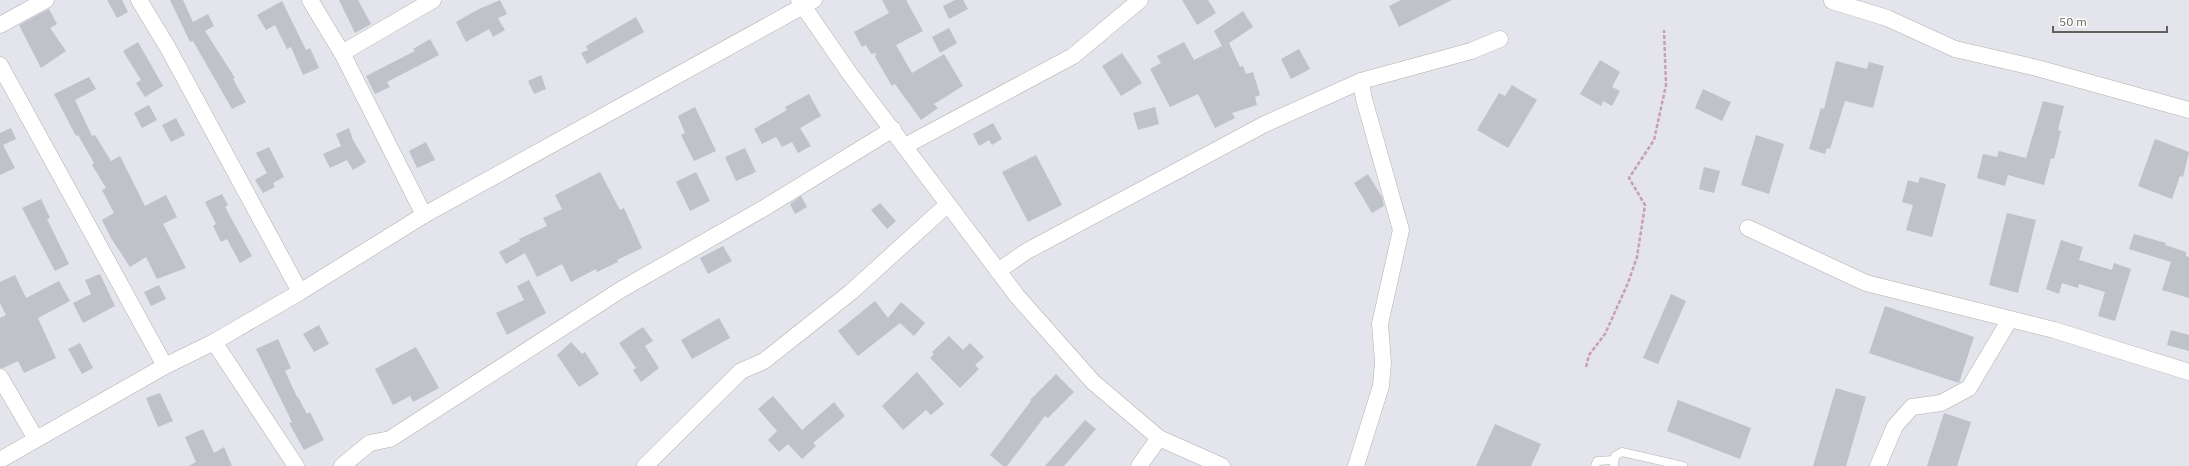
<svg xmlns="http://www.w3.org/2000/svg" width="2189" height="466" font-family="'IBM Plex Sans',sans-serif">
<rect width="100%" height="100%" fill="#e3e4ec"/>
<!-- building -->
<g fill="#bfc2c8">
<polygon points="107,0 122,0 128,12 117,18"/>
<polygon points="170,0 183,0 193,22 208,14 214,26 205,31 235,78 233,79 246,102 232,109 193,41 190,42"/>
<polygon points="339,0 358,0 371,24 355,33"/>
<polygon points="500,0 507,14 498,18 505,30 493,37 489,29 466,42 456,22 477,10"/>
<polygon points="882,0 906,0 923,31 896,45 912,73 944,54 963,86 934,104 938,108 921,120 895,84 892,86 875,57 876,53 871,54 866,45 862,47 854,32 889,13"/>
<polygon points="955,0 963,0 968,9 949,19 943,6"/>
<polygon points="1182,0 1208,0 1216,13 1197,25"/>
<polygon points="1401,0 1452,0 1399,27 1389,6"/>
<polygon points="282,1 306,50 310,48 319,68 303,75 291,47 287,49 275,25 266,30 257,15"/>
<polygon points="49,9 57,24 50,28 66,51 41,68 19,25"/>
<polygon points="1243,11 1253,27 1229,43 1240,67 1243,66 1246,74 1253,72 1260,95 1255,97 1257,105 1232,113 1235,118 1215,128 1198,94 1170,107 1150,69 1161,63 1157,56 1184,42 1194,60 1222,46 1214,31"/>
<polygon points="636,17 644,32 587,64 581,53 588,50 586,46"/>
<polygon points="949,28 957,43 940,53 932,37"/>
<polygon points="430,39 439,55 387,82 390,87 375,94 366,76 415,51 413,49"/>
<polygon points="138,42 163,86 145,97 136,83 141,80 123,51"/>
<polygon points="1299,49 1310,69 1291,79 1281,59"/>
<polygon points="1122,53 1142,83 1121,96 1102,66"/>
<polygon points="1600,60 1620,72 1612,87 1620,91 1612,106 1603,101 1601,106 1580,94"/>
<polygon points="1836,61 1867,69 1869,62 1884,66 1873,108 1845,101 1830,149 1827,148 1825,154 1809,149 1821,108 1824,109"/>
<polygon points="541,75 546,89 534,94 528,81"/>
<polygon points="89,77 96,89 75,100 92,136 95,135 111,161 120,156 145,206 166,195 177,217 163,224 186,268 157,279 146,257 130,267 111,238 102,220 114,213 102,190 106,188 92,165 94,163 78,135 76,136 54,94"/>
<polygon points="1512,85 1537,100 1508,148 1477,130 1499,93 1505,96"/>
<polygon points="1703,89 1731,102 1722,121 1695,108"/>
<polygon points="809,94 821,116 800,128 811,146 798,153 792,142 782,147 776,137 762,144 754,129 787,110 785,107"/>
<polygon points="2043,101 2064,106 2058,130 2061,131 2054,159 2051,158 2044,185 2008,175 2005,186 1977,178 1983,154 1997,157 1999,151 2026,158"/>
<polygon points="149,105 157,120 142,128 134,113"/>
<polygon points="695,107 716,151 694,161 681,135 685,133 678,116"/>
<polygon points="1155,107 1159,124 1138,130 1133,113"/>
<polygon points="176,118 185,135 171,142 162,125"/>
<polygon points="993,123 1002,139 992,145 989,140 979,146 973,134"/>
<polygon points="11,128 16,139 3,145 15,168 0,175 0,133"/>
<polygon points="349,128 353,140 366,162 353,170 347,160 330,168 323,154 341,146 336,134"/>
<polygon points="1756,135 1784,144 1769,194 1741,185"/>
<polygon points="2155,139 2189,152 2183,177 2180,176 2172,199 2138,186"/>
<polygon points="426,142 435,160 417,168 409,151"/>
<polygon points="269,147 284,177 273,183 275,187 263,193 255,180 267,173 256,153"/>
<polygon points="745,148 756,172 736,181 725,157"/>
<polygon points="1036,155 1062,205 1028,222 1002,172"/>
<polygon points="1704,167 1720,171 1714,193 1699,189"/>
<polygon points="600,172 620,210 624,208 642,248 617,260 618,262 597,272 596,269 571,282 562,264 537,277 525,253 506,264 499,252 520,241 519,239 547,226 543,218 562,209 555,195"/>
<polygon points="696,172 710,201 690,211 676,182"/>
<polygon points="1368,174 1382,197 1384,206 1372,213 1354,183"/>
<polygon points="1920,177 1946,184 1932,237 1906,230 1913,205 1902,202 1908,180 1918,183"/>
<polygon points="222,194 228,205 225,207 252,256 240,263 227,239 221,242 213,226 216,224 205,202"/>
<polygon points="801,196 807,207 795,214 790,204"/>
<polygon points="41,199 50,218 47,219 69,264 55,271 22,208"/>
<polygon points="880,203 896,221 887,229 871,210"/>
<polygon points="2007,213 2036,220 2018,293 1989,285"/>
<polygon points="2134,234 2166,243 2165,245 2186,252 2186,256 2189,257 2189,298 2162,290 2171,262 2129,249"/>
<polygon points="2061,240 2083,247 2079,260 2112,270 2114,263 2131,269 2115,321 2098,316 2105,292 2079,284 2078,288 2062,283 2059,294 2046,289"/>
<polygon points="723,246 732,261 708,274 700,258"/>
<polygon points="100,274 115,306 83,323 73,303 91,294 85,280"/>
<polygon points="15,275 26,298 59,281 70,301 38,318 56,358 24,373 18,361 3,368 0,368 0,318 6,315 0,303 0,282"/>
<polygon points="529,280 546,313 507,335 496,313 524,300 517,286"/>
<polygon points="159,285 166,299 151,306 144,292"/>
<polygon points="1671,294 1686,301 1658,364 1643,358"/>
<polygon points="875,301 888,318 901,302 925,323 914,336 900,323 858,356 838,331"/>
<polygon points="1885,306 1974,337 1959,383 1869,353"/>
<polygon points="719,318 730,338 692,359 681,340"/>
<polygon points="319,325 329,344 314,352 303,334"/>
<polygon points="643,327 653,341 645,346 659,368 641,382 633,370 636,368 619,343"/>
<polygon points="2171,330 2189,335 2189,351 2167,345"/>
<polygon points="949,336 963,350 970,343 984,357 975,365 979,369 960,388 930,358 934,354 932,352"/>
<polygon points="278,339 291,368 285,371 297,397 298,397 307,414 310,412 324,440 304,450 289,423 292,422 256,349"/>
<polygon points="571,342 582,354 585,352 599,374 579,387 557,355"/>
<polygon points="80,343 93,368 82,374 68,349"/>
<polygon points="416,347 439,388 413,402 410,396 393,405 375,369"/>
<polygon points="917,372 944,404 931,415 926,410 903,430 882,406"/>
<polygon points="1056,374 1074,392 1048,418 1045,416 1007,466 1003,466 990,455 1031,401 1030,400"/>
<polygon points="1836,388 1866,397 1846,466 1813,466"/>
<polygon points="160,393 173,421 158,427 146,398"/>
<polygon points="773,396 802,430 834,402 845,416 813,443 816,446 802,459 788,444 779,452 768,440 777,431 758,409"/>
<polygon points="1678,400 1751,428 1740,459 1667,431"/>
<polygon points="1944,413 1971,422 1957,466 1927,466"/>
<polygon points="1085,420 1096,429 1064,466 1045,466"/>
<polygon points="1495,424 1541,444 1531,466 1476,466"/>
<polygon points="203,429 214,453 224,447 232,466 189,466 196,462 185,437"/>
</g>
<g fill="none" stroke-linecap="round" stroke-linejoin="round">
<defs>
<g id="lane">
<polyline points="1595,466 1597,461 1614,460"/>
<polyline points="1614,466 1615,456 1622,452 1683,466"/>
</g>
<g id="street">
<polyline points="139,0 168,48 300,292"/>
<polyline points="310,0 342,53"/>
<polyline points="799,0 850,74 1017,296 1093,382 1159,438 1222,466"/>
<polyline points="1832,1 1887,18 1955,49 2037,68 2189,110"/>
<polyline points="0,25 46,0"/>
<polyline points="0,65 165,366"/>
<polyline points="905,146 1073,56 1140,0"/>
<polyline points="424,215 342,53 433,0"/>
<polyline points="1748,228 1866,283 2054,330 2189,372"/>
<polyline points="998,271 1027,251 1265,124 1361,81 1471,51 1500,39"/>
<polyline points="214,342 296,466"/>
<polyline points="0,377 36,439"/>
<polyline points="0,460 165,366 214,342 300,292 424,215 814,0"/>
<polyline points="342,466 370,443 390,439 622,289 766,207 893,129"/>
<polyline points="645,466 741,371 764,361 851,292 947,205"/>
<polyline points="1139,466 1159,438"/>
<polyline points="1356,466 1381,386 1383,362 1380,324 1401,230 1364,99 1361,81"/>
<polyline points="1878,466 1895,426 1912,407 1941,403 1969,388 2010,319"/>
</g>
</defs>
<!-- lane casing -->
<use href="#lane" stroke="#b2b1ac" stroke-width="9"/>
<!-- street casing -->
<use href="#street" stroke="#b2b1ac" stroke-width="17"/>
<!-- path -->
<polyline stroke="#c89fb9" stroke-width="2.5" stroke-dasharray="4 2" stroke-linecap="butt" points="1586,367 1589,355 1605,334 1628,283 1637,257 1645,205 1629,178 1654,140 1666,85 1664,30"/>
<!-- lane -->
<use href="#lane" stroke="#fff" stroke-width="8"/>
<!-- street -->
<use href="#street" stroke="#fff" stroke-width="16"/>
</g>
<!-- scale -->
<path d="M2053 26v6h114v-6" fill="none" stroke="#62605b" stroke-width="2"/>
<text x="2059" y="26" font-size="12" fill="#62605b" stroke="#ffffff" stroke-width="3" paint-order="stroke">50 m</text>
</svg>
